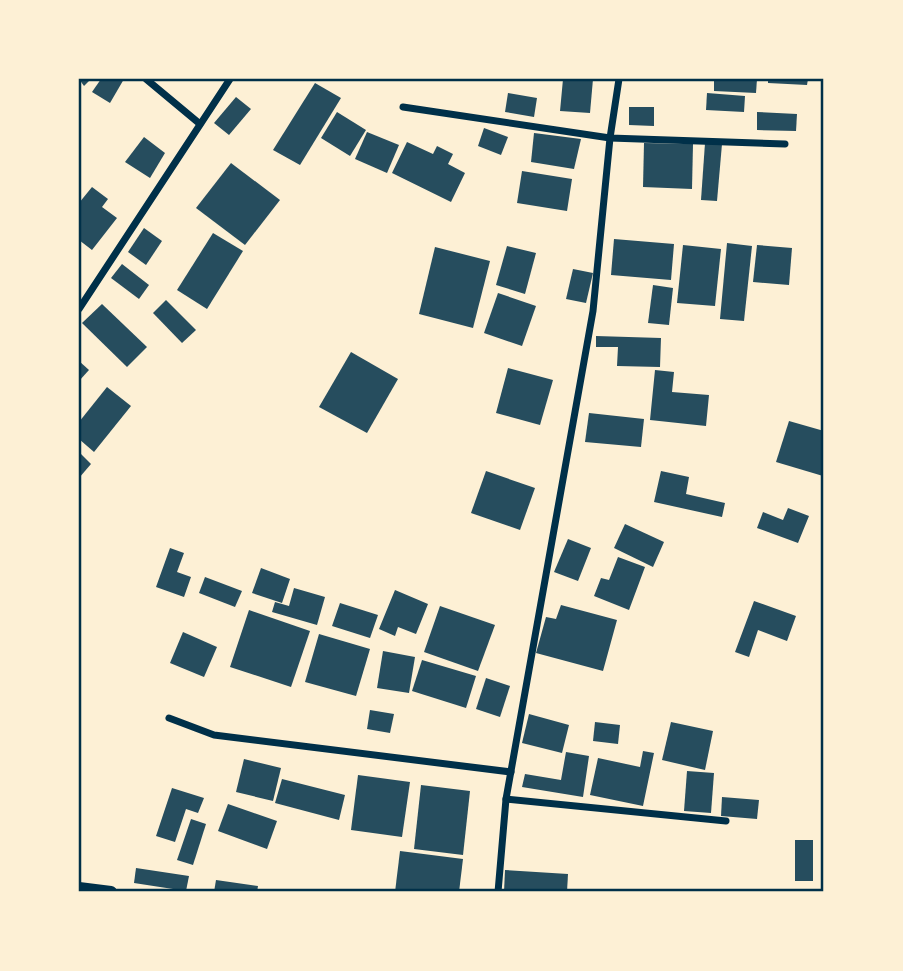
<svg xmlns="http://www.w3.org/2000/svg" width="903" height="971" font-family="Roboto,sans-serif">
<rect width="100%" height="100%" fill="#fdf0d5"/>
<!-- building -->
<g fill="#264d5e">
<polygon points="79,79 91,79 84,86"/>
<polygon points="101,79 124,79 110,103 92,92"/>
<polygon points="563,79 593,79 590,113 560,111"/>
<polygon points="714,79 757,79 756,93 714,91"/>
<polygon points="768,79 808,79 807,85 768,83"/>
<polygon points="315,83 341,98 300,165 273,150"/>
<polygon points="508,93 537,98 534,117 505,112"/>
<polygon points="707,93 745,96 744,112 706,110"/>
<polygon points="236,97 251,109 229,135 214,123"/>
<polygon points="629,107 654,107 654,126 629,125"/>
<polygon points="337,112 366,130 350,156 321,138"/>
<polygon points="757,112 797,114 796,131 757,130"/>
<polygon points="484,128 508,137 501,155 478,146"/>
<polygon points="367,132 399,145 387,173 355,159"/>
<polygon points="534,133 581,139 574,169 531,162"/>
<polygon points="144,137 165,153 150,178 125,162"/>
<polygon points="407,142 433,154 437,146 453,154 448,164 465,173 451,202 392,173"/>
<polygon points="644,143 693,144 692,189 643,187"/>
<polygon points="705,143 722,144 717,201 701,200"/>
<polygon points="231,163 280,200 245,245 196,208"/>
<polygon points="522,171 572,179 567,211 517,203"/>
<polygon points="92,187 108,199 102,207 117,218 92,250 79,240 79,203"/>
<polygon points="144,228 162,241 146,265 128,252"/>
<polygon points="213,233 243,251 207,309 177,290"/>
<polygon points="614,239 674,244 671,280 611,275"/>
<polygon points="727,243 752,246 744,321 720,319"/>
<polygon points="683,245 721,249 715,306 677,303"/>
<polygon points="757,245 792,248 789,285 753,282"/>
<polygon points="507,246 536,253 525,294 496,285"/>
<polygon points="435,247 490,261 473,328 419,314"/>
<polygon points="122,264 149,285 139,299 111,278"/>
<polygon points="573,269 593,273 586,303 566,299"/>
<polygon points="653,285 673,288 669,325 648,323"/>
<polygon points="498,293 536,306 522,346 484,333"/>
<polygon points="166,300 196,330 182,343 153,313"/>
<polygon points="102,304 147,347 127,367 82,323"/>
<polygon points="596,336 661,338 660,367 617,366 618,347 596,347"/>
<polygon points="351,352 398,379 367,433 319,407"/>
<polygon points="79,361 89,370 79,381"/>
<polygon points="508,368 553,380 540,425 496,413"/>
<polygon points="655,370 674,372 672,392 709,395 706,426 650,420"/>
<polygon points="107,387 131,406 94,452 79,439 79,422"/>
<polygon points="589,413 644,419 641,447 585,442"/>
<polygon points="789,421 824,431 823,476 776,462"/>
<polygon points="79,452 91,464 79,478"/>
<polygon points="486,471 535,488 520,530 471,513"/>
<polygon points="661,471 689,477 686,494 725,503 722,517 654,502"/>
<polygon points="788,508 809,516 798,543 757,528 763,512 783,520"/>
<polygon points="625,524 664,542 653,567 614,548"/>
<polygon points="568,539 591,548 578,581 554,572"/>
<polygon points="170,548 184,553 177,572 191,577 184,597 156,587"/>
<polygon points="618,557 645,567 629,610 594,596 601,578 609,580"/>
<polygon points="261,568 290,579 282,603 252,593"/>
<polygon points="205,577 242,591 235,607 199,593"/>
<polygon points="294,588 325,597 317,625 272,612 275,602 289,606"/>
<polygon points="395,590 428,604 416,634 398,627 395,636 379,629"/>
<polygon points="754,601 796,616 787,641 758,630 749,657 735,652"/>
<polygon points="340,603 378,615 370,638 332,626"/>
<polygon points="561,605 617,620 603,671 536,653 546,617 556,619"/>
<polygon points="440,606 495,625 478,671 424,652"/>
<polygon points="249,610 310,631 291,687 230,667"/>
<polygon points="183,632 217,647 204,677 170,663"/>
<polygon points="319,634 370,649 356,696 305,682"/>
<polygon points="383,651 415,657 409,693 377,688"/>
<polygon points="422,660 476,676 466,708 412,691"/>
<polygon points="486,678 510,686 500,717 476,709"/>
<polygon points="370,710 394,714 390,733 367,729"/>
<polygon points="529,714 569,725 562,753 522,743"/>
<polygon points="595,722 620,725 618,744 593,741"/>
<polygon points="671,722 713,731 705,770 662,760"/>
<polygon points="643,751 654,753 643,806 590,795 598,758 640,767"/>
<polygon points="566,752 589,756 583,797 522,787 525,774 561,780"/>
<polygon points="244,759 281,768 273,801 236,792"/>
<polygon points="687,771 714,773 711,813 684,811"/>
<polygon points="358,775 410,782 402,837 351,830"/>
<polygon points="282,779 345,795 339,820 275,803"/>
<polygon points="421,785 470,791 463,855 414,849"/>
<polygon points="172,788 204,798 198,813 186,809 175,842 156,836"/>
<polygon points="722,797 759,800 757,819 721,816"/>
<polygon points="228,804 277,821 267,849 218,831"/>
<polygon points="191,819 206,824 193,865 177,860"/>
<rect x="795" y="840" width="18" height="41"/>
<polygon points="400,851 463,859 459,892 395,892"/>
<polygon points="136,868 189,876 186,891 134,883"/>
<polygon points="505,870 568,874 567,892 504,892"/>
<polygon points="216,880 258,886 257,892 214,892"/>
</g>
<g fill="none" stroke-linecap="round" stroke-linejoin="round">
<!-- minor -->
<g stroke="#003049" stroke-width="7">
<polyline points="146,79 200,124"/>
<polyline points="403,107 610,138 785,144"/>
<polyline points="79,309 230,79"/>
<polyline points="169,718 214,735 511,772"/>
<polyline points="506,799 726,821"/>
<polyline points="498,892 506,799 593,311 610,138 619,79"/>
</g>
<!-- tertiary -->
<polyline stroke="#003049" stroke-width="12" points="79,888 111,892"/>
</g>
<!-- border -->
<rect width="903" height="971" fill="none" stroke="#fdf0d5" stroke-width="161"/>
<rect x="80" y="80" width="742" height="810" fill="none" stroke="#003049" stroke-width="2.5"/>
</svg>
